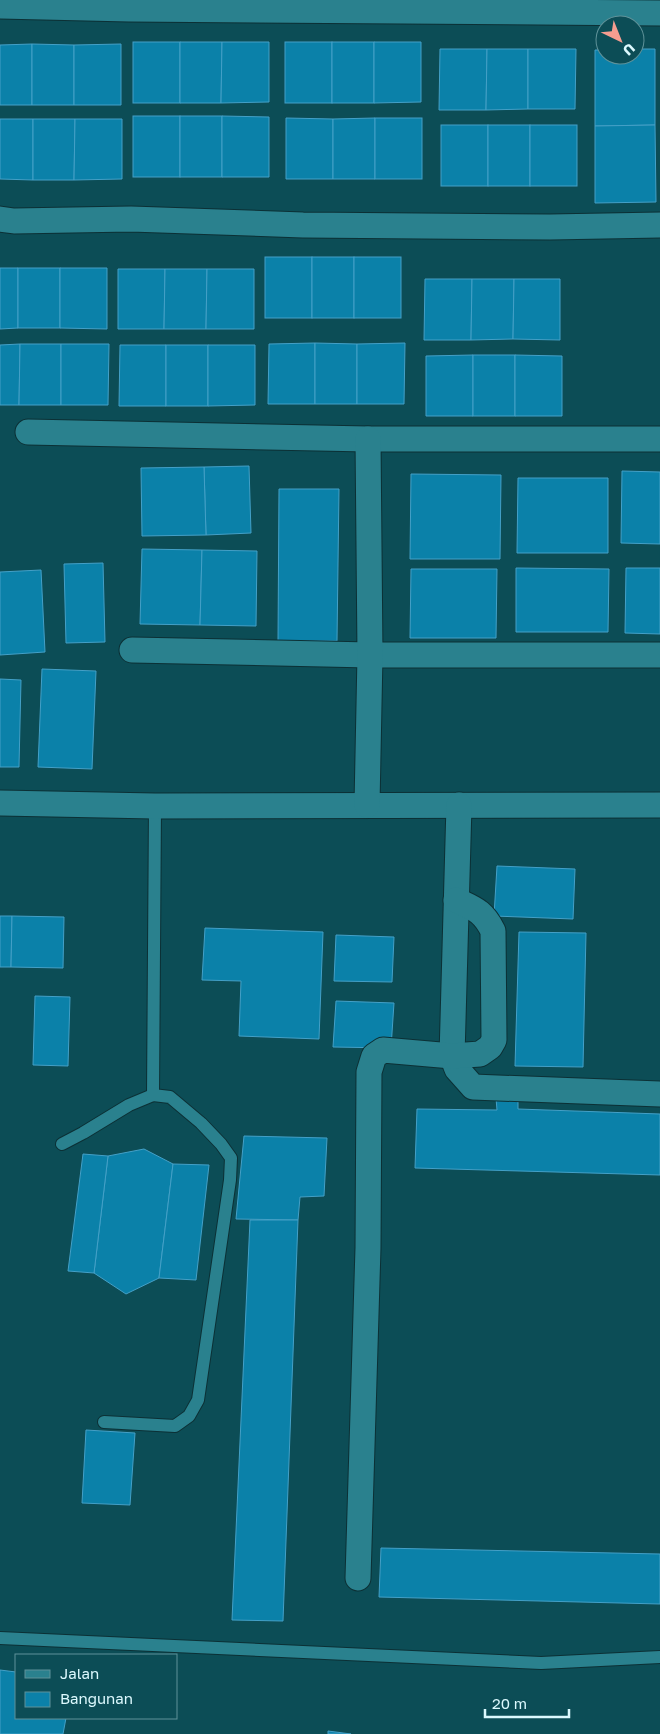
<svg xmlns="http://www.w3.org/2000/svg" width="660" height="1734" font-family="'Golos Text',sans-serif">
<rect width="100%" height="100%" fill="#0c4d56"/>
<!-- building -->
<g fill="#0b81a9" stroke="#44a0c7">
<rect x="133" y="42" width="47" height="61"/>
<polygon points="180,42 222,42 221,103 180,103"/>
<polygon points="222,42 269,42 269,102 221,103"/>
<rect x="285" y="42" width="47" height="61"/>
<rect x="332" y="42" width="42" height="61"/>
<polygon points="374,42 421,42 421,102 374,103"/>
<polygon points="32,44 32,105 0,105 0,45"/>
<polygon points="32,44 74,45 74,105 32,105"/>
<polygon points="121,44 121,105 74,105 74,45"/>
<polygon points="440,49 487,49 486,110 439,110"/>
<polygon points="487,49 528,49 528,109 486,110"/>
<polygon points="528,49 576,49 575,109 528,109"/>
<polygon points="635,49 655,49 655,125 595,126 595,50 605,50 605,55 635,55"/>
<rect x="133" y="116" width="47" height="61"/>
<rect x="180" y="116" width="42" height="61"/>
<polygon points="222,116 269,117 269,177 222,177"/>
<polygon points="286,118 333,119 333,179 286,179"/>
<polygon points="375,118 375,179 333,179 333,119"/>
<rect x="375" y="118" width="47" height="61"/>
<polygon points="0,119 33,119 33,180 0,179"/>
<polygon points="33,119 75,119 74,180 33,180"/>
<polygon points="75,119 122,119 122,179 74,180"/>
<rect x="441" y="125" width="47" height="61"/>
<rect x="488" y="125" width="42" height="61"/>
<rect x="530" y="125" width="47" height="61"/>
<polygon points="655,125 656,202 595,203 595,126"/>
<rect x="265" y="257" width="47" height="61"/>
<rect x="312" y="257" width="42" height="61"/>
<rect x="354" y="257" width="47" height="61"/>
<polygon points="0,268 18,268 18,328 0,329"/>
<rect x="18" y="268" width="42" height="60"/>
<polygon points="60,268 107,268 107,329 60,328"/>
<polygon points="118,269 165,269 164,329 118,329"/>
<polygon points="165,269 207,269 206,329 164,329"/>
<polygon points="207,269 254,269 254,329 206,329"/>
<polygon points="425,279 472,279 471,340 424,340"/>
<polygon points="472,279 514,279 513,339 471,340"/>
<polygon points="514,279 560,279 560,340 513,339"/>
<polygon points="315,343 315,404 268,404 269,344"/>
<polygon points="315,343 357,344 357,404 315,404"/>
<polygon points="405,343 404,404 357,404 357,344"/>
<polygon points="20,344 19,405 0,405 0,345"/>
<polygon points="20,344 61,344 61,405 19,405"/>
<polygon points="61,344 109,344 108,405 61,405"/>
<polygon points="120,345 166,345 166,406 119,406"/>
<rect x="166" y="345" width="42" height="61"/>
<polygon points="208,345 255,345 255,405 208,406"/>
<polygon points="473,355 473,416 426,416 426,356"/>
<rect x="473" y="355" width="42" height="61"/>
<polygon points="515,355 562,356 562,416 515,416"/>
<polygon points="249,466 251,533 206,535 204,467"/>
<polygon points="204,467 206,535 142,536 141,468"/>
<polygon points="622,471 660,472 660,544 621,543"/>
<polygon points="411,474 501,475 500,559 410,559"/>
<polygon points="518,478 608,478 608,553 517,553"/>
<polygon points="279,489 339,489 337,641 278,641"/>
<polygon points="142,549 202,550 200,625 140,624"/>
<polygon points="202,550 257,551 256,626 200,625"/>
<polygon points="103,563 105,642 66,643 64,564"/>
<polygon points="516,568 609,569 608,632 516,632"/>
<polygon points="626,568 660,568 660,634 625,633"/>
<polygon points="411,569 497,569 496,638 410,638"/>
<polygon points="41,570 45,652 0,655 0,572"/>
<polygon points="42,669 96,671 92,769 38,767"/>
<polygon points="0,679 21,680 19,767 0,767"/>
<polygon points="497,866 575,869 573,919 494,916"/>
<polygon points="0,916 12,916 11,967 0,967"/>
<polygon points="12,916 64,917 63,968 11,967"/>
<polygon points="205,928 323,932 319,1039 239,1036 241,981 202,980"/>
<polygon points="519,932 586,933 583,1067 515,1066"/>
<polygon points="336,935 394,937 392,982 334,981"/>
<polygon points="35,996 70,997 68,1066 33,1065"/>
<polygon points="336,1001 394,1003 391,1048 333,1047"/>
<polygon points="496,1098 518,1098 518,1109 660,1114 660,1175 415,1168 417,1109 497,1110"/>
<polygon points="244,1136 327,1138 324,1196 300,1197 298,1220 236,1219"/>
<polygon points="144,1149 173,1164 159,1278 126,1294 94,1273 108,1156"/>
<polygon points="83,1154 108,1156 94,1273 68,1271"/>
<polygon points="173,1164 209,1165 196,1280 159,1278"/>
<polygon points="250,1220 298,1220 283,1621 232,1620"/>
<polygon points="86,1430 135,1433 130,1505 82,1503"/>
<polygon points="381,1548 660,1554 660,1604 379,1597"/>
<polygon points="0,1670 16,1672 16,1718 66,1718 63,1734 0,1734"/>
<polygon points="328,1731 351,1734 328,1734"/>
</g>
<g fill="none" stroke-linecap="round" stroke-linejoin="round">
<defs>
<g id="service">
<polyline points="62,1144 83,1133 129,1105 153,1095"/>
<polyline points="104,1422 175,1426 189,1416 198,1400 230,1180 231,1158 221,1144 201,1123 170,1097 153,1095 155,806"/>
<polyline points="0,1638 541,1663 660,1657"/>
</g>
<g id="minor">
<polyline points="0,6 129,9 660,13"/>
<polyline points="0,219 14,221 131,219 303,225 550,227 660,225"/>
<polyline points="28,432 368,439 660,439"/>
<polyline points="132,650 370,655 660,655"/>
<polyline points="0,803 155,806 660,805"/>
<polyline points="367,805 370,655 368,439"/>
<polyline points="459,805 452,1056 457,1069 473,1087 660,1094"/>
<path d="M358 1578 368 1248 369 1072 374 1056 383 1050 452 1056 480 1054 490 1047 494 1040 493 931C483 911 475 909 456 900"/>
</g>
</defs>
<!-- service casing -->
<use href="#service" stroke="#0c3035" stroke-width="14"/>
<!-- minor casing -->
<use href="#minor" stroke="#0c3035" stroke-width="27"/>
<!-- service -->
<use href="#service" stroke="#2a818e" stroke-width="12"/>
<!-- minor -->
<use href="#minor" stroke="#2a818e" stroke-width="25"/>
</g>
<!-- legend -->
<rect x="15" y="1654" width="162" height="65" fill="#0c4d56" stroke="#5f9299"/>
<rect x="25" y="1670" width="25" height="8" fill="#2a818e" stroke="#5f9299"/>
<text x="60" y="1679" font-size="15" fill="#dcf9fe">Jalan</text>
<rect x="25" y="1692" width="25" height="15" fill="#0b81a9" stroke="#5f9299"/>
<text x="60" y="1704" font-size="15" fill="#dcf9fe">Bangunan</text>
<!-- north arrow -->
<g transform="translate(620 40) rotate(137)"><circle r="24" fill="#0c4d56" stroke="#5f9299"/>
<path d="M0-4L9 19L0 12L-9 19Z" fill="#f59d90"/>
<text y="-8" font-size="14" font-weight="bold" text-anchor="middle" fill="#dcf9fe">U</text>
</g>
<!-- scale -->
<path d="M485 1709v8h84v-8" fill="none" stroke="#dcf9fe" stroke-width="2.5"/>
<text x="492" y="1709" font-size="15" fill="#dcf9fe" stroke="#0c4d56" stroke-width="4" paint-order="stroke">20 m</text>
</svg>
